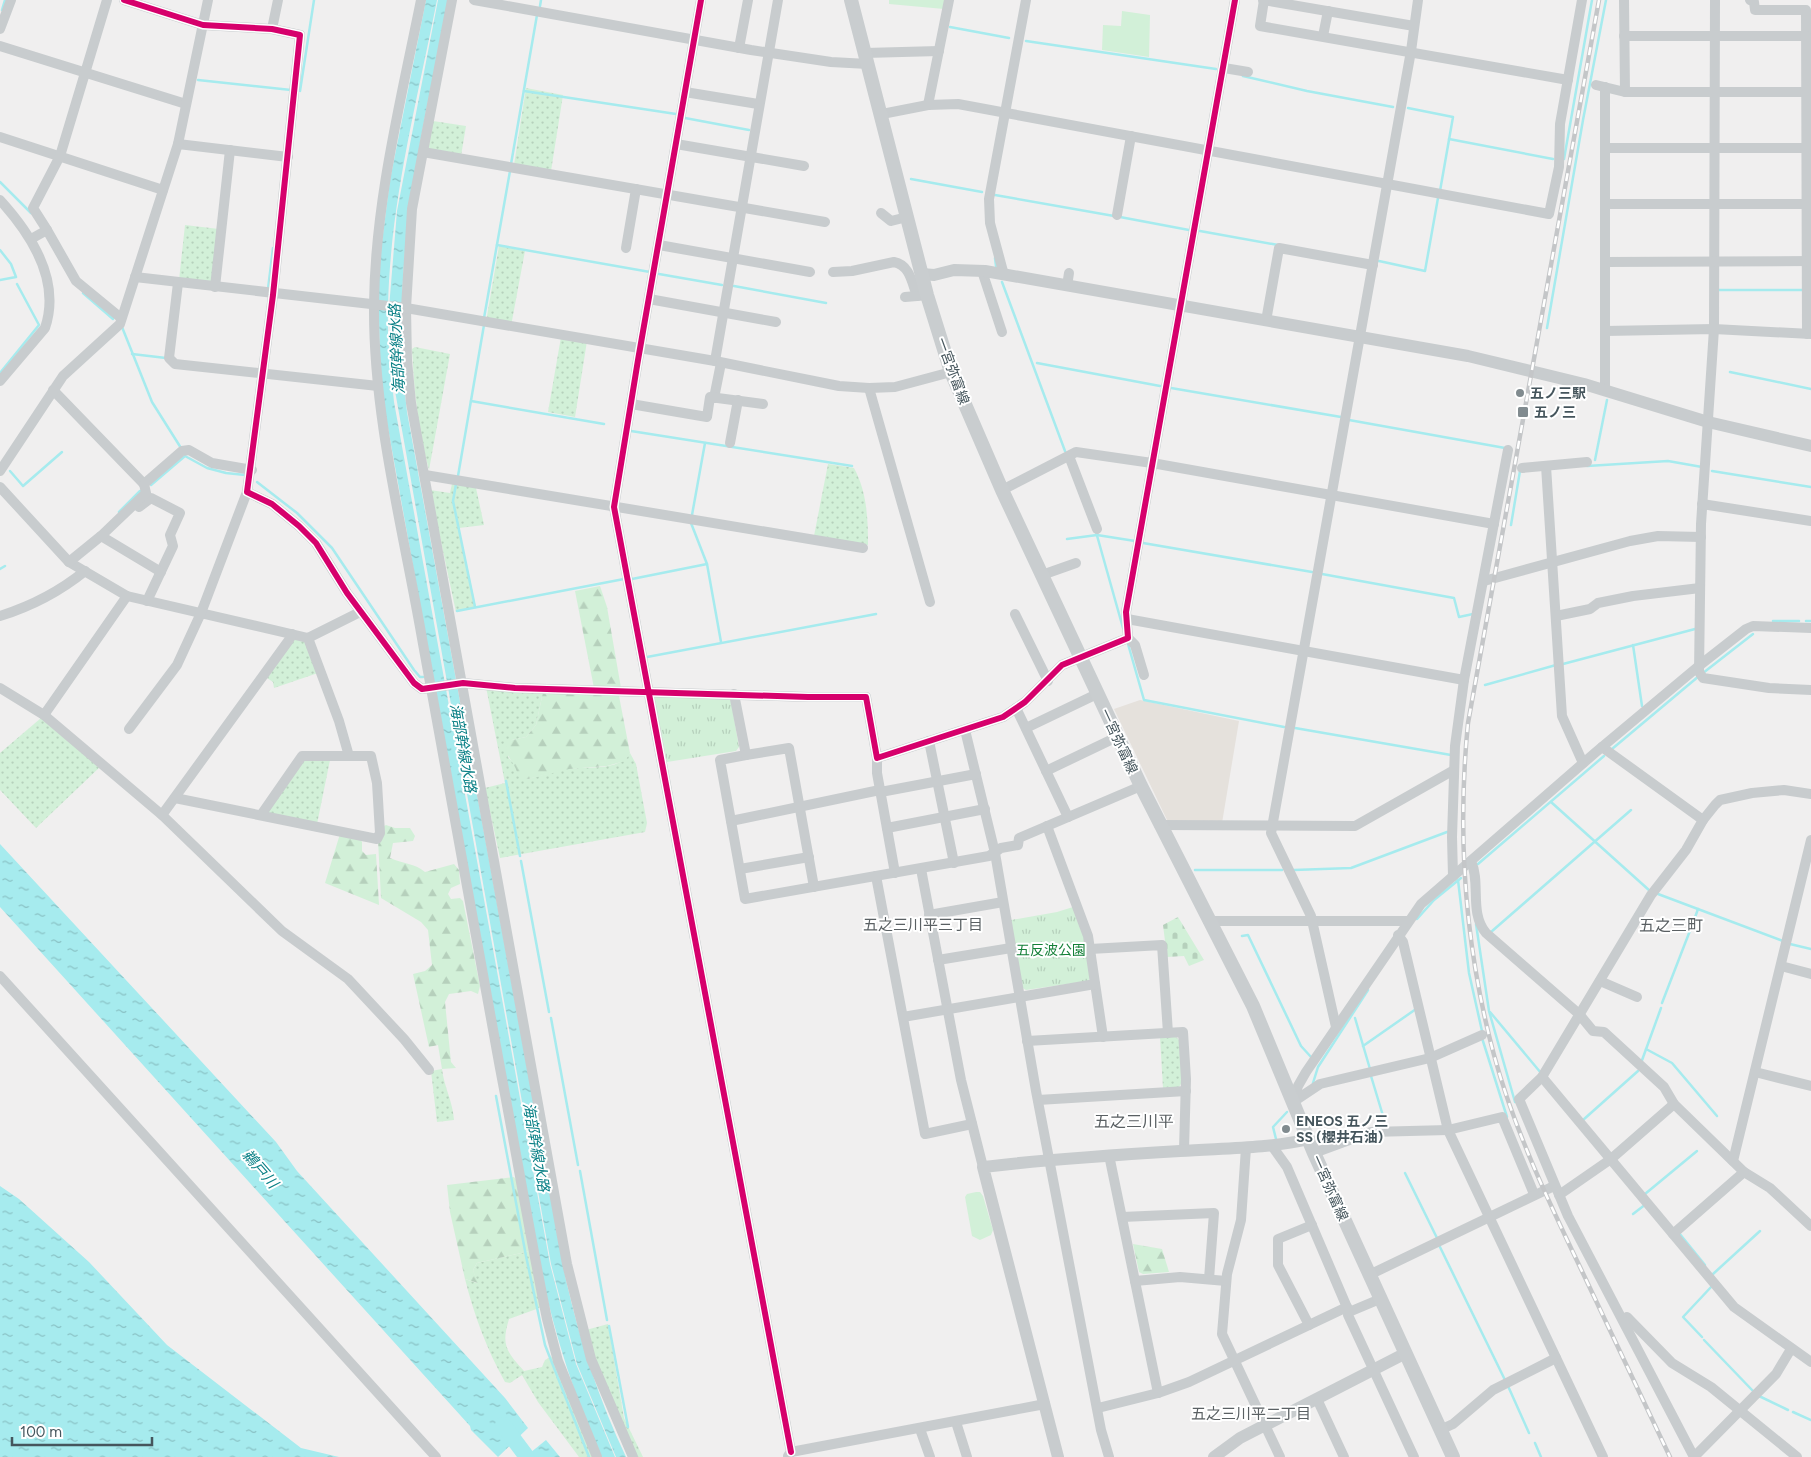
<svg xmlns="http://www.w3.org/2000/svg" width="1811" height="1457" font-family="Figtree,'Noto Sans JP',sans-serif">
<defs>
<pattern id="grass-dots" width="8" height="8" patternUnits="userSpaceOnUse" patternTransform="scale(1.25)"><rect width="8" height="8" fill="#d2f0d8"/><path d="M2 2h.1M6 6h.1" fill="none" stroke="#b6d0bc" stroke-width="1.8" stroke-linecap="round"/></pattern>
<pattern id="forest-firs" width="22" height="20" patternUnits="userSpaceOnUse" patternTransform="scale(1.25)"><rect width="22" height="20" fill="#d2f0d8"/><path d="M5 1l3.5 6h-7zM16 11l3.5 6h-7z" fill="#b6d0bc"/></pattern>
<pattern id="cemetery-stones" width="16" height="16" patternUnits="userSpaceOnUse" patternTransform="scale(1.25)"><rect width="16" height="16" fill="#d2f0d8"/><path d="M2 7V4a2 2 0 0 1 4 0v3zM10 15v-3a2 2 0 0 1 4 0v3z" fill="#b6d0bc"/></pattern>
<pattern id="park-tufts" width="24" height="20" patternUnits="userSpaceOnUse" patternTransform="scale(1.25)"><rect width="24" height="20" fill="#d2f0d8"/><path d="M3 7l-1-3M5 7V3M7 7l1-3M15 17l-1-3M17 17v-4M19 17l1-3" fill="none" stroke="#b6d0bc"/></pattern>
<pattern id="water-ripples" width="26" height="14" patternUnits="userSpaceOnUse" patternTransform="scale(1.25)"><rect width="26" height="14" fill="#a6ebee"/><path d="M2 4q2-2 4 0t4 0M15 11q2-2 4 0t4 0" fill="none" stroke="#89c1c4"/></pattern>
</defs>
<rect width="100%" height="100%" fill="#f0efef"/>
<!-- commercial -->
<polygon fill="#e5e1dc" points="1140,700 1239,721 1222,823 1168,822 1114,709"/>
<!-- grass -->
<g fill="url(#grass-dots)">
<polygon points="526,88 563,95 551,171 514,165"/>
<polygon points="433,121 466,126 461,156 428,150"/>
<polygon points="185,225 219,229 214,281 179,280"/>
<polygon points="499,246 525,251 511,326 486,322"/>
<polygon points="561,337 587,341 575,417 548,412"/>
<path d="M415 347 450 354 429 470C418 430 414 390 412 349Z"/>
<path d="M828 464 854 468C867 492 868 519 868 545L814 536Z"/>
<polygon points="453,479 476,488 484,525 459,528 476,607 456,612 430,490 450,493"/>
<polygon points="299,638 306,641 318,673 274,688 273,682 267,678 294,640"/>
<path d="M486 687 543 692 536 725 526 737 512 740 508 757 528 779C541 775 554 772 567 769 587 766 618 772 630 753L636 764 647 823 645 832 500 858 485 788 505 783Z"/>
<polygon points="41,718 101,766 36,828 0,790 0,753"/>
<polygon points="330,760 317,824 268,814 267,810 302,761"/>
<polygon points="1160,1037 1176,1037 1179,1040 1182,1082 1179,1087 1163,1088"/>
<path d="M442 1069C444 1087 453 1102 454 1120L437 1122 431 1071Z"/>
<path d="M530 1251 542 1307 509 1319C501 1345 506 1351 524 1371L542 1367 545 1360 553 1356 593 1457H579L538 1402 522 1375 510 1383 505 1382C487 1350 474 1315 465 1279L477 1283 473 1270 477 1263Z"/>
<polygon points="608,1324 624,1418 643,1457 637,1457 603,1382 586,1330"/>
</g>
<!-- forest -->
<g fill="url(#forest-firs)">
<polygon points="600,586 607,607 621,688 594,688 575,591"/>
<path d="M543 692 619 696 630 753 625 761 607 766 569 769 528 779 518 776C516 764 508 759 505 748L512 740 526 737 536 725Z"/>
<path d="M386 825 395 828H410L415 836 413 841 393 843 390 858C404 864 414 863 425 872L454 864 459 870 460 884 451 888 448 894 451 899 460 898 463 901 480 986 478 994 471 991 449 994 445 1002 451 1062 456 1068 442 1069 438 1045 429 1047 413 974 425 971 432 965 428 930 421 922 381 898 378 840 382 827Z"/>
<polygon points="340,834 358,835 362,842 362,851 366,855 376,854 379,905 325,883"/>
<polygon points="514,1177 518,1182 530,1251 477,1263 473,1270 478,1283 465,1279 450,1212 447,1185"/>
<polygon points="1133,1244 1162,1249 1169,1272 1143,1274 1139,1272"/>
</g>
<!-- cemetery -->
<polygon fill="url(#cemetery-stones)" points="1178,917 1204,960 1189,966 1184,956 1167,957 1163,925"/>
<!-- park -->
<g fill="url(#park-tufts)">
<polygon points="654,696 727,697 731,701 739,747 736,751 667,762"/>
<polygon points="1073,907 1085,937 1090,978 1088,981 1026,990 1021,987 1011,920 1057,912"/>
</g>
<!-- garden -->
<g fill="#d2f0d8">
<polygon points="889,0 946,0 944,9 889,4"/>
<polygon points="1122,11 1150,15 1149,57 1102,50 1103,25 1121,26"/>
<polygon points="976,1192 980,1192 983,1196 993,1230 991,1235 980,1240 972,1236 965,1197 967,1194"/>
</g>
<!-- water -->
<g fill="url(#water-ripples)">
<path d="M426 0H437C417 101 390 204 388 307 387 339 391 371 394 402L550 1264 576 1364 615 1457H601C575 1398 556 1338 542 1276L384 406 380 367 378 273 390 180Z"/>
<path d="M438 0H449C420 140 389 267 407 412L566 1280C580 1341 599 1400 626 1457H616L577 1364 551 1264 392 374 389 308 397 211Z"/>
<polygon points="0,844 276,1142 297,1171 505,1398 528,1428 498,1457 471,1430 470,1426 0,907"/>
<polygon points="0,1186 19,1199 89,1262 167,1345 301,1448 339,1457 0,1457"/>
<polygon points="546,1440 560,1457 525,1457"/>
</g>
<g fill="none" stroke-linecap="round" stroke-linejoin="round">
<!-- stream -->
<g stroke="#a6ebee" stroke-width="2.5">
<polyline points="540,6 541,0"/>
<polyline points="2,10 5,0"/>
<polyline points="950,27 1009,38"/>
<polyline points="1026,41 1216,69"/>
<polyline points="1243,76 1307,91 1393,107"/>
<polyline points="198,80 291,90"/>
<polyline points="300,91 314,0"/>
<polyline points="524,91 676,114"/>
<polyline points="1408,108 1453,117 1440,191"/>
<polyline points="685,118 749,130"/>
<polyline points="1449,139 1553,159"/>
<polyline points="1564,159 1592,0"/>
<polyline points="511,164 537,15"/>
<polyline points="911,179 982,192"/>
<polyline points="0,182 31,213"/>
<polyline points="995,195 1114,216"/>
<polyline points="1120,217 1189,230"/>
<polyline points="1200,231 1278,245"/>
<polyline points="497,245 650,272"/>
<polyline points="0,250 11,264 16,277 0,280"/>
<polyline points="995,258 996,266"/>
<polyline points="1379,261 1425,271 1438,198"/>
<polyline points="659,274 722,285"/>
<polyline points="1002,282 1065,451"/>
<polyline points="734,286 826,303"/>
<polyline points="268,289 273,248"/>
<polyline points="1719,290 1803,290"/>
<polyline points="83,293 113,319"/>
<polyline points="484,318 510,171"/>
<polyline points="122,327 152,402 181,448"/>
<polyline points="1547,328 1583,120 1606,0"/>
<polyline points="132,354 166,358"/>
<polyline points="1037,363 1160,386"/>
<polyline points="1730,372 1811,389"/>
<polyline points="0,373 39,325 17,284"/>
<polyline points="1171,388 1341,417"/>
<polyline points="471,401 604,424"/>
<polyline points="1349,420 1505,448"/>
<polyline points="631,431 852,466"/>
<polyline points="1595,460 1607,400"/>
<polyline points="1587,466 1668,461 1702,467"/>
<polyline points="10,471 23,486 62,452"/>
<polyline points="1712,471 1811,487"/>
<polyline points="458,476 484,325"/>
<polyline points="257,482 297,513 332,548 414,670 420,677 423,677"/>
<polyline points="456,484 453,501 475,607"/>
<polyline points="151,485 185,456 207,468 226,473 245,475"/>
<polyline points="119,512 140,491"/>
<polyline points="692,515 705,443"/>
<polyline points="691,523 707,564 721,642"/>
<polyline points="1511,525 1520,471"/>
<polyline points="1096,532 1123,628"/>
<polyline points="1067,539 1097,535 1135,541"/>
<polyline points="1143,543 1312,572"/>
<polyline points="0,569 5,566"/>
<polyline points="1322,574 1454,598 1459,617 1473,614"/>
<polyline points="632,579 707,564"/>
<polyline points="457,611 624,579"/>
<polyline points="1773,621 1799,621"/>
<polyline points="1806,621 1811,621"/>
<polyline points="1128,644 1144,700 1284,727"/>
<polyline points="1633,645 1642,706"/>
<polyline points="647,657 876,614"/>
<polyline points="1563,664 1695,629"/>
<polyline points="1703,673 1753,634"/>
<polyline points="1485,685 1556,665"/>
<polyline points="1295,728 1451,755"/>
<polyline points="1612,749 1699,676"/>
<polyline points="506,781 520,856"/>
<polyline points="1551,802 1650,891"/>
<polyline points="521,861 549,1012"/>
<polyline points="1478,864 1604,756"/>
<polyline points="1195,870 1282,870"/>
<polyline points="1294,870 1351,868 1447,832"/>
<polyline points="1458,880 1469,973 1482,1031"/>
<polyline points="1658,894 1783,941"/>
<polyline points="1417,919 1434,900 1461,878"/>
<polyline points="1693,923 1698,909"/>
<polyline points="1476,924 1489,1011 1515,1102"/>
<polyline points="1491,932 1631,810"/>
<polyline points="1242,936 1248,935 1301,1046 1311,1057"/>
<polyline points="1790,944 1811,949"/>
<polyline points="1662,1003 1691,928"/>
<polyline points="1490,1012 1541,1073"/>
<polyline points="551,1018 578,1165"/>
<polyline points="1355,1018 1370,1069"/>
<polyline points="1482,1038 1507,1117"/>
<polyline points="1363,1046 1416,1009"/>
<polyline points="1646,1049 1672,1063 1717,1116"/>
<polyline points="1641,1063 1661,1008"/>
<polyline points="1371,1076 1387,1129"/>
<polyline points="1313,1083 1318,1067 1368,990"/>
<polyline points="496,1096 526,1256 545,1345 589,1457"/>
<polyline points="1583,1120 1638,1071"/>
<polyline points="1276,1139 1273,1127 1287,1112"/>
<polyline points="580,1171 607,1320"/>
<polyline points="1405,1173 1437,1238"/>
<polyline points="1645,1194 1697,1151"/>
<polyline points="1633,1214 1646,1204"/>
<polyline points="1679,1233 1705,1265"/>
<polyline points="1439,1245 1505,1380"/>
<polyline points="1713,1274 1760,1231"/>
<polyline points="609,1326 628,1427"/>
<polyline points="1702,1337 1683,1317 1712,1286"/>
<polyline points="1704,1340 1753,1391"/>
<polyline points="1508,1386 1529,1433"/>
<polyline points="1759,1396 1788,1410"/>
<polyline points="1793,1412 1811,1420"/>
<polyline points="1535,1443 1541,1457"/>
</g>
<!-- river -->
<polyline stroke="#a6ebee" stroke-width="16" points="503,1425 527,1457"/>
<!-- minor -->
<g stroke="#c8ccce" stroke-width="10">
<polyline points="124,0 203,25 272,29 300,35 273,295 247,492 272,504 299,526 316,543 347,593 414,683 422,689 463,683 515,688 808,697 866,697 877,758 1003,717 1025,702 1062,665 1128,638 1126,612 1235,0"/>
<path d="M421 0C401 100 375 202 374 305 373 419 404 532 423 644 448 786 474 927 500 1068 516 1151 530 1236 547 1319L558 1361 597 1457"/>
<polyline points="452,0 412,209 406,308 407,361 411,403 567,1264 591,1359 633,1457"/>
<polyline points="474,0 751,50 831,62 868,64"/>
<polyline points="701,0 638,360 614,507 791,1452"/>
<polyline points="1263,0 1414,26"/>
<polyline points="1264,0 1260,26 1568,80"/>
<polyline points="1624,0 1625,92"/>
<polyline points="1715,0 1714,329 1701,524 1699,672 1703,678 1769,688 1811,690"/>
<polyline points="1750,0 1754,2 1755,10 1806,10 1807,334"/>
<polyline points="0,29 11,0"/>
<polyline points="272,29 278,0"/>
<polyline points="1323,36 1328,11"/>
<polyline points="1624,36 1806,36"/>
<polyline points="0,46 186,104"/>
<polyline points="739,48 748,0"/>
<polyline points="865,53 939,51"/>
<polyline points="1224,68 1248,72"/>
<polyline points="1596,85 1625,92 1811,92"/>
<polyline points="685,92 758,104"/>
<polyline points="928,105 949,0"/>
<polyline points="882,114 928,105 958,104 1549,214 1559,167 1560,124 1582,0"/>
<polyline points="0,137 163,190"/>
<polyline points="178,144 288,157"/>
<polyline points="676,144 804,166"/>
<polyline points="1605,148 1811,148"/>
<polyline points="423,152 825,222"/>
<path d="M0 200C31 234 61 281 45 328L0 381"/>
<polyline points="1605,204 1811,204"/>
<polyline points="881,213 891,221 907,217"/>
<polyline points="1117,215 1131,136"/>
<polyline points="47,230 76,281 121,318"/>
<polyline points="31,239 47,230 33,208 60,156 107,0"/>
<polyline points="659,245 810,272"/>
<polyline points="626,248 636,189"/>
<polyline points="1605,262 1811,261"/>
<polyline points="982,271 1002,332"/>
<path d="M833 272 852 271 894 262C910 265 912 283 917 296L927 295"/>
<polyline points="1004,275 990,223 989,199 1026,0"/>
<polyline points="135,277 406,308 715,361 839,386 869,388 895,387 951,372"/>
<polyline points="178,283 169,358 175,364 378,386"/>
<polyline points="1067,286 1069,273"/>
<polyline points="215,287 230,150"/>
<polyline points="905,297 917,296"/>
<polyline points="649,299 776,322"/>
<polyline points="1266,321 1279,248 1373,265"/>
<polyline points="1605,331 1714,329 1811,334"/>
<polyline points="715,361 778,0"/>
<polyline points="869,388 930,602"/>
<polyline points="53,390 144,484"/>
<polyline points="1605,390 1605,87"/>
<polyline points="714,398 721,363"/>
<polyline points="631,404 707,417 710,397 763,404"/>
<polyline points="730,443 738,400"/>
<polyline points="1069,456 1097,529"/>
<polyline points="1546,466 1562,716 1583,763"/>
<polyline points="1522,468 1587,462"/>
<polyline points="0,471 63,376 120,324 178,144 208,0"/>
<polyline points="425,475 863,548"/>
<polyline points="0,487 69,562 127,596 308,638 360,612"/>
<polyline points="1002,490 1076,452 1152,463 1494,524"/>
<polyline points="1702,504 1811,521"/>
<polyline points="139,507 151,498 180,513 170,535 173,546 147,601"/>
<polyline points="101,536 161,572"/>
<polyline points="69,562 101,536 146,493 144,484 182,451 189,450 212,463 252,470"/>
<polyline points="1042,575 1076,563"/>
<polyline points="1484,581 1630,541 1658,536 1701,537"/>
<polyline points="1015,614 1048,681"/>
<path d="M0 616C32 606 59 592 85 571"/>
<polyline points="1556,616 1590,609 1598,603 1633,596 1700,588"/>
<polyline points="1127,619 1464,680"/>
<polyline points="308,638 339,721 349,756"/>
<polyline points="1128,638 1135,645 1144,675"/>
<polyline points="0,688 44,715 162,815 282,931 348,979 404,1039 429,1070"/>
<polyline points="734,694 746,755 720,760 745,899 989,856 1001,848 1018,845 1019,838 1141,786"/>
<polyline points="1016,708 1068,817"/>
<polyline points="44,715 127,596"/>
<polyline points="1026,728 1097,694"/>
<polyline points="129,729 177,665 201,613 247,492"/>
<polyline points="965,730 995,853 1036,1091 1101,1430 1109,1457"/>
<polyline points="929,741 954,863"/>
<polyline points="1602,747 1703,820"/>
<polyline points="746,755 789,748 814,887"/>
<polyline points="877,758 877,773 895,873"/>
<polyline points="1046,771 1117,737"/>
<polyline points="175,798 377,839 380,833 377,783 371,756 302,756 261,815"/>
<polyline points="162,815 289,640 292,634"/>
<polyline points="731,821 875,791 886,791 976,774"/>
<polyline points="1159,825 1355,826 1454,770"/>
<polyline points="1047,826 1088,936 1103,1037"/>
<polyline points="887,828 985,809"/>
<path d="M1471 861C1481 883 1469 913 1486 933L1579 1014 1593 1031 1604 1032 1664 1087 1674 1104 1744 1172 1770 1188 1811 1226"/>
<polyline points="740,869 809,857"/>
<polyline points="921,869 961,1080 983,1167"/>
<polyline points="876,876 925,1134 972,1124"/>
<polyline points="1453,876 1452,837 1455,746 1464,680 1508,450"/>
<polyline points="929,915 1003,902"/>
<polyline points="1208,921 1407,921"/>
<polyline points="1398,935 1403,942 1448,1130 1603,1457"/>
<polyline points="1090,949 1162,945 1168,1033"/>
<polyline points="938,960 1011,948"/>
<polyline points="1781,966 1811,974"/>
<polyline points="0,976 436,1457"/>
<polyline points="1600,981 1637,997"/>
<polyline points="903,1017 1095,984"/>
<polyline points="1336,1027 1311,916 1271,833 1411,51 1418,0"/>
<polyline points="1482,1035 1430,1058 1320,1084 1293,1102 1298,1086 1306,1072 1421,904 1596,752 1700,665 1746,629 1753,626 1811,628"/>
<polyline points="1027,1041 1183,1032 1186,1079 1184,1150"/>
<polyline points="1755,1072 1811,1086"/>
<polyline points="1542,1077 1734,1307 1811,1362"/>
<polyline points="1038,1100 1186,1091"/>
<polyline points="1272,1146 1287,1167 1349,1312 1348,1315 1414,1457"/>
<polyline points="1246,1148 1241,1220 1227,1274 1222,1334 1280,1457"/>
<polyline points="1314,1153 1371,1132 1448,1130 1502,1117 1534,1194"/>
<polyline points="1109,1155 1158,1393"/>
<polyline points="1733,1161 1811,840"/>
<polyline points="1559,1195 1611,1159 1674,1104"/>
<polyline points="1122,1217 1214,1213 1209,1279"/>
<polyline points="1673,1234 1744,1172"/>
<polyline points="1369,1275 1554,1186"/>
<polyline points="1135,1281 1180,1277 1226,1281"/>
<polyline points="1349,1312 1380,1299"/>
<polyline points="1627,1317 1672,1363 1711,1387 1797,1457"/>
<polyline points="1309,1325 1278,1265 1278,1239 1312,1225"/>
<polyline points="1317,1399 1344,1457"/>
<polyline points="1098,1408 1158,1393 1189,1382 1347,1307"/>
<polyline points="956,1422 967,1457"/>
<polyline points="920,1429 930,1457"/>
<polyline points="1440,1430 1453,1424 1493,1390 1556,1358"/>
<polyline points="788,1456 791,1452 1045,1404"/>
<polyline points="1694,1457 1568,1216 1519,1099 1542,1077 1651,895 1686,850 1703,820 1715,805 1720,800 1752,793 1784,790 1811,794"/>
<polyline points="1694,1457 1776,1374 1791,1349"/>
</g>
<!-- tertiary -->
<g stroke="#c8ccce" stroke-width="12">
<polyline points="922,274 934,275 954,270 985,271 1468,356 1584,384 1708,422 1811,446"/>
<path d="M1058 1457 983 1167C1048 1159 1114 1155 1180 1151 1223 1148 1266 1149 1309 1139"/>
<polyline points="1214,1457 1240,1438 1404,1354"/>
</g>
<!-- secondary -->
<polyline stroke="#c9cdcf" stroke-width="14" points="851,0 927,295 951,372 1002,490 1141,786 1253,1006 1314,1153 1453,1457"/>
<defs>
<path id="rail" d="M1599 0 1468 723C1457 834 1465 947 1494 1055 1514 1129 1547 1198 1580 1267 1610 1330 1640 1394 1670 1457"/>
</defs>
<!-- rail casing -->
<use href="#rail" stroke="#c4c6c8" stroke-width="4.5"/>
<!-- rail -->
<use href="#rail" stroke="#fff" stroke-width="2.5" stroke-dasharray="8" stroke-linecap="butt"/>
<defs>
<g id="cycleway">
<polyline points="124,0 203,25 272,29 300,35 273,295 247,492 272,504 299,526 316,543 347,593 414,683 422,689 463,683 515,688 808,697 866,697 877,758 1003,717 1025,702 1062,665 1128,638 1126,612 1235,0"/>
<polyline points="701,0 638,360 614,507 791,1452"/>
</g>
</defs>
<!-- cycleway casing -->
<use href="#cycleway" stroke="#fff" stroke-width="9"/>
<!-- cycleway -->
<use href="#cycleway" stroke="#d6006c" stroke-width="6"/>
</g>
<!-- markers -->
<g fill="#818b8f" stroke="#fff" stroke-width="2">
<circle cx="1520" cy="393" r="5"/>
<rect x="1517" y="406" width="12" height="12" rx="2.5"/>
<circle cx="1286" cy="1129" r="5"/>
</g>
<g text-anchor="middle" stroke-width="4" stroke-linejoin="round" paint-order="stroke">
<!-- street labels -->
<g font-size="14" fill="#45555c" stroke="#fff">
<text transform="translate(953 371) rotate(70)" y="5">一宮弥富線</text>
<text transform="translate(1119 741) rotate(65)" y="5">一宮弥富線</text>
<text transform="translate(1330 1188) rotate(66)" y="5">一宮弥富線</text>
</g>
<!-- poi labels -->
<g font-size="14" font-weight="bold" fill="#45555c" stroke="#fff" text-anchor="start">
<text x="1530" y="398">五ノ三駅</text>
<text x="1534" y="417">五ノ三</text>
<text x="1296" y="1126">ENEOS 五ノ三<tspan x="1296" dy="16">SS (櫻井石油)</tspan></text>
</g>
<!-- park labels -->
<g font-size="14" fill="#148038" stroke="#fff">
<text x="1051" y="955">五反波公園</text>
</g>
<!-- water labels -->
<g font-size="15" font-style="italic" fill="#0a8086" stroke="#fff">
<text transform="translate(397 349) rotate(-93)" y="5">海部幹線水路</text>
<text transform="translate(463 748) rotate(80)" y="5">海部幹線水路</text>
<text transform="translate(536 1147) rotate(80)" y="5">海部幹線水路</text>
<text transform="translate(260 1169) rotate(49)" y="5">鵜戸川</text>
</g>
<!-- neighbourhood labels -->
<g font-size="15" fill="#5a6063" stroke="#fff">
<text x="923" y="930">五之三川平三丁目</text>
<text x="1251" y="1419">五之三川平二丁目</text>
</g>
<!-- quarter labels -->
<g font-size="16" fill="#5a6063" stroke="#fff">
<text x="1671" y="931">五之三町</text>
<text x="1134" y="1127">五之三川平</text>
</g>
</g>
<!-- scale -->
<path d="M12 1437v8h140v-8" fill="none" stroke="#45555c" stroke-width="2.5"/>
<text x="20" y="1437" font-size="15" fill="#45555c" stroke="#ffffff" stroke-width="4" paint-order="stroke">100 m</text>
</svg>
